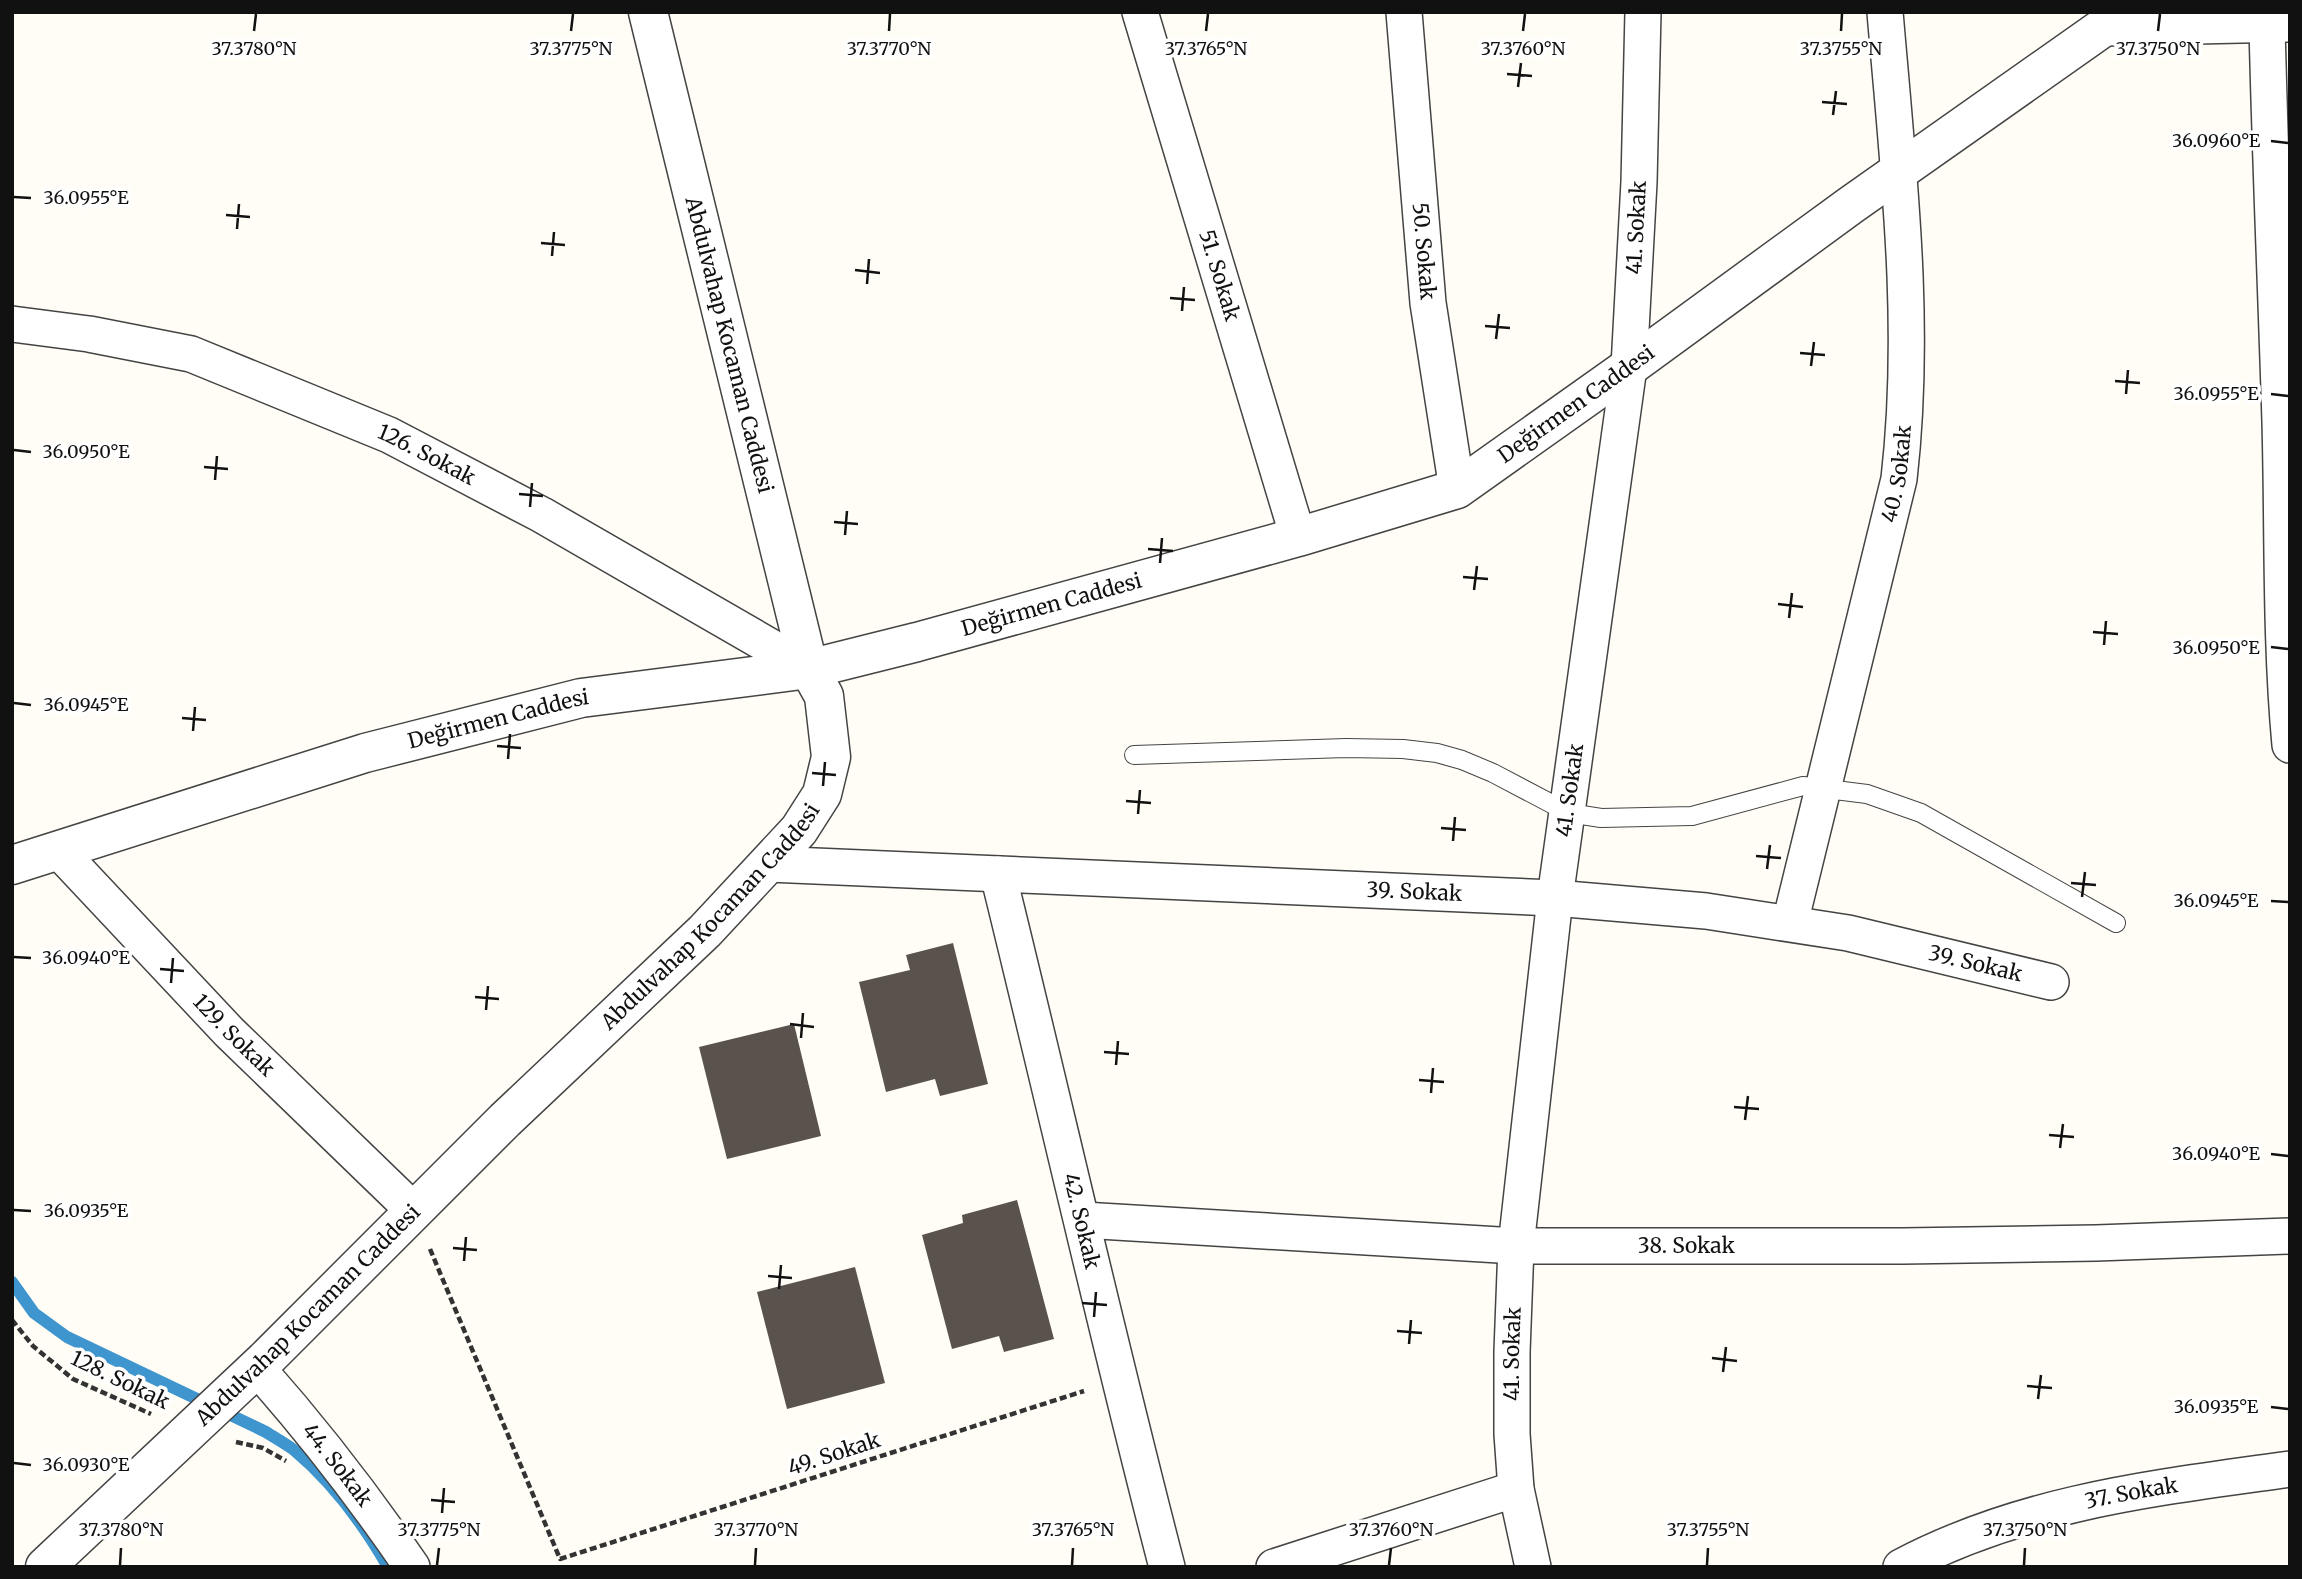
<svg xmlns="http://www.w3.org/2000/svg" width="2302" height="1579" font-family="Merriweather,serif">
<rect width="100%" height="100%" fill="#fffdf5"/>
<g fill="none" stroke-linecap="round" stroke-linejoin="round">
<!-- stream -->
<path stroke="#3f96cf" stroke-width="12" d="M12 1282 34 1313 67 1337 266 1432C275 1438 286 1444 294 1450 331 1481 364 1525 388 1567"/>
</g>
<!-- building -->
<g fill="#5a524d">
<polygon points="953,943 988,1084 940,1096 935,1079 886,1092 859,982 910,970 906,955"/>
<polygon points="794,1024 821,1136 727,1159 699,1047"/>
<polygon points="1017,1200 1054,1339 1004,1352 999,1336 952,1349 922,1235 963,1223 962,1215"/>
<polygon points="855,1267 885,1383 787,1409 757,1292"/>
</g>
<g fill="none" stroke-linecap="round" stroke-linejoin="round">
<defs>
<polyline id="service" points="1134,755 1346,748 1403,749 1437,753 1462,760 1493,773 1569,813 1601,818 1692,816 1803,786 1867,794 1921,813 2116,923"/>
<g id="minor">
<path id="s1" d="M1140 12 1298 537"/>
<path id="s2" d="M1404 12 1428 303 1457 489"/>
<path d="M2267 25C2270 157 2276 290 2280 422 2283 530 2280 637 2290 745"/>
<polyline points="2104,28 2290,24"/>
<path id="s3" d="M12 324 89 334 191 354 389 435 542 515 809 669"/>
<path id="s4" d="M59 851 229 1032 414 1211"/>
<path id="s5" d="M769 864 1555 898 1706 911 1848 933 2051 982"/>
<path id="s6" d="M998 874C1055 1105 1107 1337 1167 1567"/>
<path id="s7" d="M1790 923 1899 479C1917 324 1898 167 1885 12"/>
<path id="s8" d="M1083 1220 1516 1246H1903L2096 1243 2290 1236"/>
<path id="s9" d="M257 1368C313 1431 364 1497 412 1567"/>
<polyline points="1274,1567 1516,1489"/>
<path id="s10" d="M1533 1567 1516 1489 1512 1434V1352L1516 1246 1555 898 1629 367 1639 182 1643 12"/>
<path id="s11" d="M1901 1567C2024 1502 2155 1488 2290 1469"/>
</g>
<g id="tertiary">
<path id="s12" d="M12 865 365 753 581 698 809 669 917 642 1298 537 1457 489 1629 367 1851 205 2125 12"/>
<path id="s13" d="M45 1567 265 1360 505 1120 705 931 799 830 822 794 831 757 824 696 809 669 648 12"/>
</g>
</defs>
<!-- service casing -->
<use href="#service" stroke="#444" stroke-width="20"/>
<!-- minor casing -->
<use href="#minor" stroke="#444" stroke-width="38"/>
<!-- tertiary casing -->
<use href="#tertiary" stroke="#444" stroke-width="41"/>
<!-- path -->
<g stroke="#333" stroke-width="4.5" stroke-dasharray="7 3.5" stroke-linecap="butt">
<polyline points="430,1249 560,1559 1084,1391"/>
<polyline points="12,1320 33,1346 73,1379 151,1414"/>
<polyline points="236,1442 263,1448 286,1461"/>
</g>
<!-- service -->
<use href="#service" stroke="#fff" stroke-width="18"/>
<!-- minor -->
<use href="#minor" stroke="#fff" stroke-width="35"/>
<!-- tertiary -->
<use href="#tertiary" stroke="#fff" stroke-width="38"/>
</g>
<!-- ticks -->
<path fill="none" stroke="#111" stroke-width="2.5" d="M254 31 256 14M571 31 573 14M889 31 890 14M1206 31 1208 14M1523 31 1525 14M1841 31 1842 14M2158 31 2160 14M1507 74 1532 76M1518 87 1521 63M1822 102 1847 104M1833 115 1836 91M2271 141 2288 143M14 197 31 198M226 215 250 217M237 229 239 204M541 243 565 245M552 256 554 232M855 270 880 273M867 284 869 259M1170 298 1195 300M1182 311 1184 287M1485 326 1510 328M1496 339 1499 314M1800 353 1825 355M1811 366 1814 342M2115 381 2140 383M2126 394 2128 370M2271 394 2288 396M14 450 31 452M204 467 228 469M215 480 217 456M519 494 543 496M530 507 532 483M834 522 858 524M845 535 847 511M1148 549 1173 551M1160 563 1162 538M1463 577 1488 579M1474 590 1477 566M1778 604 1803 607M1789 618 1792 593M2093 632 2118 634M2104 645 2106 621M2271 647 2288 649M14 703 31 705M182 718 206 720M193 731 195 707M497 746 521 748M508 759 510 734M812 773 836 775M823 786 825 762M1126 801 1151 803M1138 814 1140 790M1441 828 1466 830M1453 841 1455 817M1756 856 1781 858M1767 869 1770 845M2071 883 2096 885M2082 897 2085 872M2271 901 2288 902M14 957 31 958M160 969 184 971M171 983 173 958M475 997 499 999M486 1010 488 986M790 1024 814 1027M801 1038 803 1013M1104 1052 1129 1054M1116 1065 1118 1041M1419 1080 1444 1082M1431 1093 1433 1068M1734 1107 1759 1109M1745 1120 1748 1096M2049 1135 2074 1137M2060 1148 2063 1124M2271 1154 2288 1156M14 1210 31 1211M453 1248 477 1250M464 1261 466 1237M768 1276 792 1278M779 1289 781 1265M1082 1303 1107 1305M1094 1317 1096 1292M1397 1331 1422 1333M1409 1344 1411 1320M1712 1358 1737 1361M1723 1372 1726 1347M2027 1386 2052 1388M2038 1399 2041 1375M2271 1407 2288 1409M14 1463 31 1465M431 1500 455 1502M442 1513 444 1488M120 1565 121 1548M437 1565 439 1548M755 1565 756 1548M1072 1565 1073 1548M1389 1565 1391 1548M1707 1565 1708 1548M2024 1565 2025 1548"/>
<g text-anchor="middle" stroke-width="7" stroke-linejoin="round" paint-order="stroke">
<!-- street labels -->
<g font-size="21" fill="#111" stroke="#fff">
<text dy="7" stroke="none"><textPath href="#s10" startOffset="1349">41. Sokak</textPath></text>
<text dy="7" stroke="none"><textPath href="#s2" startOffset="240">50. Sokak</textPath></text>
<text dy="7" stroke="none"><textPath href="#s1" startOffset="275">51. Sokak</textPath></text>
<text transform="translate(729 345) rotate(76)" y="7">Abdulvahap Kocaman Caddesi</text>
<text dy="7" stroke="none"><textPath href="#s12" startOffset="1642">Değirmen Caddesi</textPath></text>
<text dy="7" stroke="none"><textPath href="#s3" startOffset="438">126. Sokak</textPath></text>
<text dy="7" stroke="none"><textPath href="#s7" startOffset="462">40. Sokak</textPath></text>
<text dy="7" stroke="none"><textPath href="#s12" startOffset="1074">Değirmen Caddesi</textPath></text>
<text dy="7" stroke="none"><textPath href="#s12" startOffset="508">Değirmen Caddesi</textPath></text>
<text dy="7" stroke="none"><textPath href="#s10" startOffset="782">41. Sokak</textPath></text>
<text dy="7" stroke="none"><textPath href="#s5" startOffset="646">39. Sokak</textPath></text>
<text dy="7" stroke="none"><textPath href="#s13" startOffset="931">Abdulvahap Kocaman Caddesi</textPath></text>
<text dy="7" stroke="none"><textPath href="#s5" startOffset="1213">39. Sokak</textPath></text>
<text dy="7" stroke="none"><textPath href="#s4" startOffset="254">129. Sokak</textPath></text>
<text dy="7" stroke="none"><textPath href="#s6" startOffset="357">42. Sokak</textPath></text>
<text dy="7" stroke="none"><textPath href="#s8" startOffset="604">38. Sokak</textPath></text>
<text dy="7" stroke="none"><textPath href="#s13" startOffset="364">Abdulvahap Kocaman Caddesi</textPath></text>
<text dy="7" stroke="none"><textPath href="#s10" startOffset="215">41. Sokak</textPath></text>
<text transform="translate(120 1380) rotate(26)" y="7">128. Sokak</text>
<text transform="translate(834 1454) rotate(-18)" y="7">49. Sokak</text>
<text dy="7" stroke="none"><textPath href="#s9" startOffset="126">44. Sokak</textPath></text>
<text dy="7" stroke="none"><textPath href="#s11" startOffset="243">37. Sokak</textPath></text>
</g>
</g>
<g font-size="18" text-anchor="middle" fill="#111" stroke="#fff" stroke-width="7" stroke-linejoin="round" paint-order="stroke">
<text x="254" y="55">37.3780°N</text>
<text x="571" y="55">37.3775°N</text>
<text x="889" y="55">37.3770°N</text>
<text x="1206" y="55">37.3765°N</text>
<text x="1523" y="55">37.3760°N</text>
<text x="1841" y="55">37.3755°N</text>
<text x="2158" y="55">37.3750°N</text>
<text x="2216" y="147">36.0960°E</text>
<text x="86" y="204">36.0955°E</text>
<text x="2216" y="400">36.0955°E</text>
<text x="86" y="458">36.0950°E</text>
<text x="2216" y="654">36.0950°E</text>
<text x="86" y="711">36.0945°E</text>
<text x="2216" y="907">36.0945°E</text>
<text x="86" y="964">36.0940°E</text>
<text x="2216" y="1160">36.0940°E</text>
<text x="86" y="1217">36.0935°E</text>
<text x="2216" y="1413">36.0935°E</text>
<text x="86" y="1471">36.0930°E</text>
<text x="121" y="1536">37.3780°N</text>
<text x="439" y="1536">37.3775°N</text>
<text x="756" y="1536">37.3770°N</text>
<text x="1073" y="1536">37.3765°N</text>
<text x="1391" y="1536">37.3760°N</text>
<text x="1708" y="1536">37.3755°N</text>
<text x="2025" y="1536">37.3750°N</text>
</g>
<!-- border -->
<rect width="2302" height="1579" fill="none" stroke="#111111" stroke-width="28"/>
</svg>
